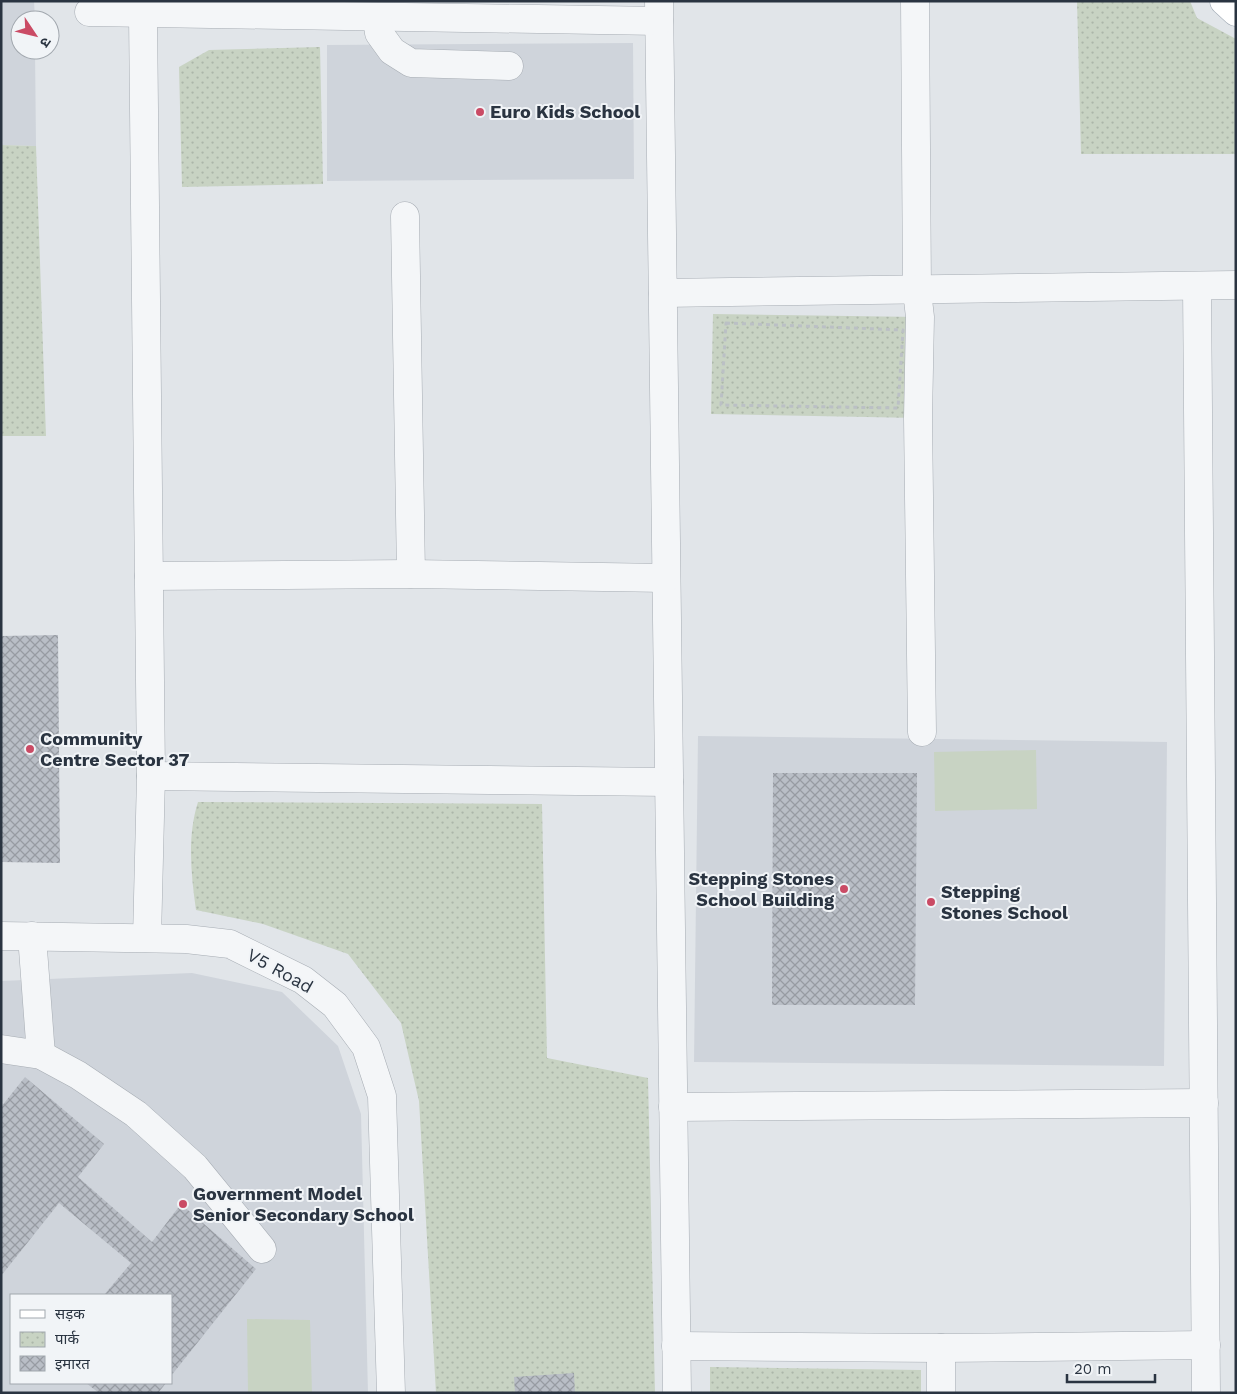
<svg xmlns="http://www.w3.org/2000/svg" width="1237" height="1394" font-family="'Work Sans','Noto Sans Devanagari',sans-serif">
<defs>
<pattern id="park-dots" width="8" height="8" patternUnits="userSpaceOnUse" patternTransform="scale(1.25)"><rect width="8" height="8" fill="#c8d3c3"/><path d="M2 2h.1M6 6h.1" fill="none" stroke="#acb6a9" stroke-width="1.8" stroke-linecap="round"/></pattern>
<pattern id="building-cross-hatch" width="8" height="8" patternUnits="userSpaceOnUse" patternTransform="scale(1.25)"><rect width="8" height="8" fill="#b9bec6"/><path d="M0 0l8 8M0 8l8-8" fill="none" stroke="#979ba2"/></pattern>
</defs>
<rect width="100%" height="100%" fill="#e1e5e9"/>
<!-- built -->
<g fill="#cfd4db" fill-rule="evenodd">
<polygon points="1,1 34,1 35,20 20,20 20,50 35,50 36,146 1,145"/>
<polygon points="633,43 634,179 327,181 327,45"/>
<polygon points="698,736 1167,742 1164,1066 694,1062"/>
<path d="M192 973 282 992 338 1046 361 1114 368 1393H1V981ZM11 1295H171V1383H11Z"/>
</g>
<!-- park -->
<g fill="url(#park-dots)">
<polygon points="1077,1 1190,1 1197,18 1236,39 1236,154 1081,154"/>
<polygon points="320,47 323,184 182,187 179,67 209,50"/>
<polygon points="1,145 36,146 46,436 1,436"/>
<polygon points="713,314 920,317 918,418 711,414"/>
<path d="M198 802 542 804 547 1058 648 1078 655 1393H436L419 1101 401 1023 348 954 263 924 196 910C191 875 187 836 198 802Z"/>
<polygon points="710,1367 921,1370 921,1393 710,1393"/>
</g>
<!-- pitch -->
<g fill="#c8d3c3">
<polygon points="1036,750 1037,809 935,811 934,752"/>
<polygon points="247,1319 310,1320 312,1393 248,1393"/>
</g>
<!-- building -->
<g fill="url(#building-cross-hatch)">
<polygon points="58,635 60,863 1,862 1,636"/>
<polygon points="773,773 917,773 915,1005 772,1005"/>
<polygon points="25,1077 104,1144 78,1177 152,1242 181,1204 256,1269 171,1376 171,1295 104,1295 131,1263 59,1203 1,1276 1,1107"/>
<polygon points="574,1373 575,1393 515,1393 514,1377"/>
<polygon points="86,1383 166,1383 158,1393 99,1393"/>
</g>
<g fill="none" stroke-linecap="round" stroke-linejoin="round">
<defs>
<g id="minor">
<polyline points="659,1 677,1393"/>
<polyline points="915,1 917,291 920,317 918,418 922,732"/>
<polyline points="89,12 659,21"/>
<polyline points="143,14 151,776 147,938"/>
<polyline points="377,17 379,33 392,51 411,63 509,66"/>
<polyline points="405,216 411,574"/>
<polyline points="1197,286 1206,1393"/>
<polyline points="663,293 1236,285"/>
<polyline points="149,576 411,574 666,578"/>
<polyline points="151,776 669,782"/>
<polyline points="1,936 186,939 230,944 303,980 335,1005 366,1047 382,1096 391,1393"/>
<polyline points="32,936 41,1055"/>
<polyline points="1,1049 41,1055 78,1075 136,1114 195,1167 262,1249"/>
<polyline points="673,1107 1204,1103"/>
<polyline points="676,1346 941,1348 1206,1345"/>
<polyline points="941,1393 941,1348"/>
</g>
<polyline id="major" points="1224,1 1236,12"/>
</defs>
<!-- minor casing -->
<use href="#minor" stroke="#a6acb3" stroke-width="29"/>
<!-- major casing -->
<use href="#major" stroke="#a1aab5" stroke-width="29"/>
<!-- path -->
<polygon stroke="#bbc0c5" stroke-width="3" stroke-dasharray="4 4" stroke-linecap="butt" points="726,323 903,330 898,408 721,405"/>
<!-- minor -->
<use href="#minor" stroke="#f4f6f8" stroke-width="28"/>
<!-- major -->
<use href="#major" stroke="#fff" stroke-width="28"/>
</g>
<!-- markers -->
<g fill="#ca4b65" stroke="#f1f4f7" stroke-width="2">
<circle cx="480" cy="112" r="5"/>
<circle cx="30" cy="749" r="5"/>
<circle cx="844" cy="889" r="5"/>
<circle cx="931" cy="902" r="5"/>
<circle cx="183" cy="1204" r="5"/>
</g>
<g text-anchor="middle" stroke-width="4" stroke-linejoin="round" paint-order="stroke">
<!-- poi labels -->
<g font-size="18" font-weight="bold" fill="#2a3441" stroke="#f1f4f7" text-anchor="start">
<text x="490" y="118">Euro Kids School</text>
<text x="40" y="745">Community<tspan x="40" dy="21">Centre Sector 37</tspan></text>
<text x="834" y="885" text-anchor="end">Stepping Stones<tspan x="834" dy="21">School Building</tspan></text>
<text x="941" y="898">Stepping<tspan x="941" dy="21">Stones School</tspan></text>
<text x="193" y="1200">Government Model<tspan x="193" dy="21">Senior Secondary School</tspan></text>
</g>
<!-- street labels -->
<g font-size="18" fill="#2a3441" stroke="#f1f4f7">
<text transform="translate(280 971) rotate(29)" y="6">V5 Road</text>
</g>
</g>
<!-- border -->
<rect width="1237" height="1394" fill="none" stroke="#2a3441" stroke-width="5"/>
<!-- legend -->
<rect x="10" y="1294" width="162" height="90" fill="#f1f4f7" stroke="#a1a7ae"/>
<rect x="20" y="1310" width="25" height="8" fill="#ffffff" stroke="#a1a7ae"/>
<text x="55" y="1319" font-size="15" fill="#2a3441">सड़क</text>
<rect x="20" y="1332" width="25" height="15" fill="url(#park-dots)" stroke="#a1a7ae"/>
<text x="55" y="1344" font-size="15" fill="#2a3441">पार्क</text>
<rect x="20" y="1356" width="25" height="15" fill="url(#building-cross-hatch)" stroke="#a1a7ae"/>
<text x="55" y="1369" font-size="15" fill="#2a3441">इमारत</text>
<!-- north arrow -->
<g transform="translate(35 35) rotate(125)"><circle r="24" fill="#f1f4f7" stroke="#a1a7ae"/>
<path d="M0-4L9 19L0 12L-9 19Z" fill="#ca4b65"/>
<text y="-8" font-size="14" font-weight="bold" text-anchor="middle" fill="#2a3441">उ</text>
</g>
<!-- scale -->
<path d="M1067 1374v8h88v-8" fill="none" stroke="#2a3441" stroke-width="2.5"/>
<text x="1074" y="1374" font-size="15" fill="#2a3441" stroke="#f1f4f7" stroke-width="4" paint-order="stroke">20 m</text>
</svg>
